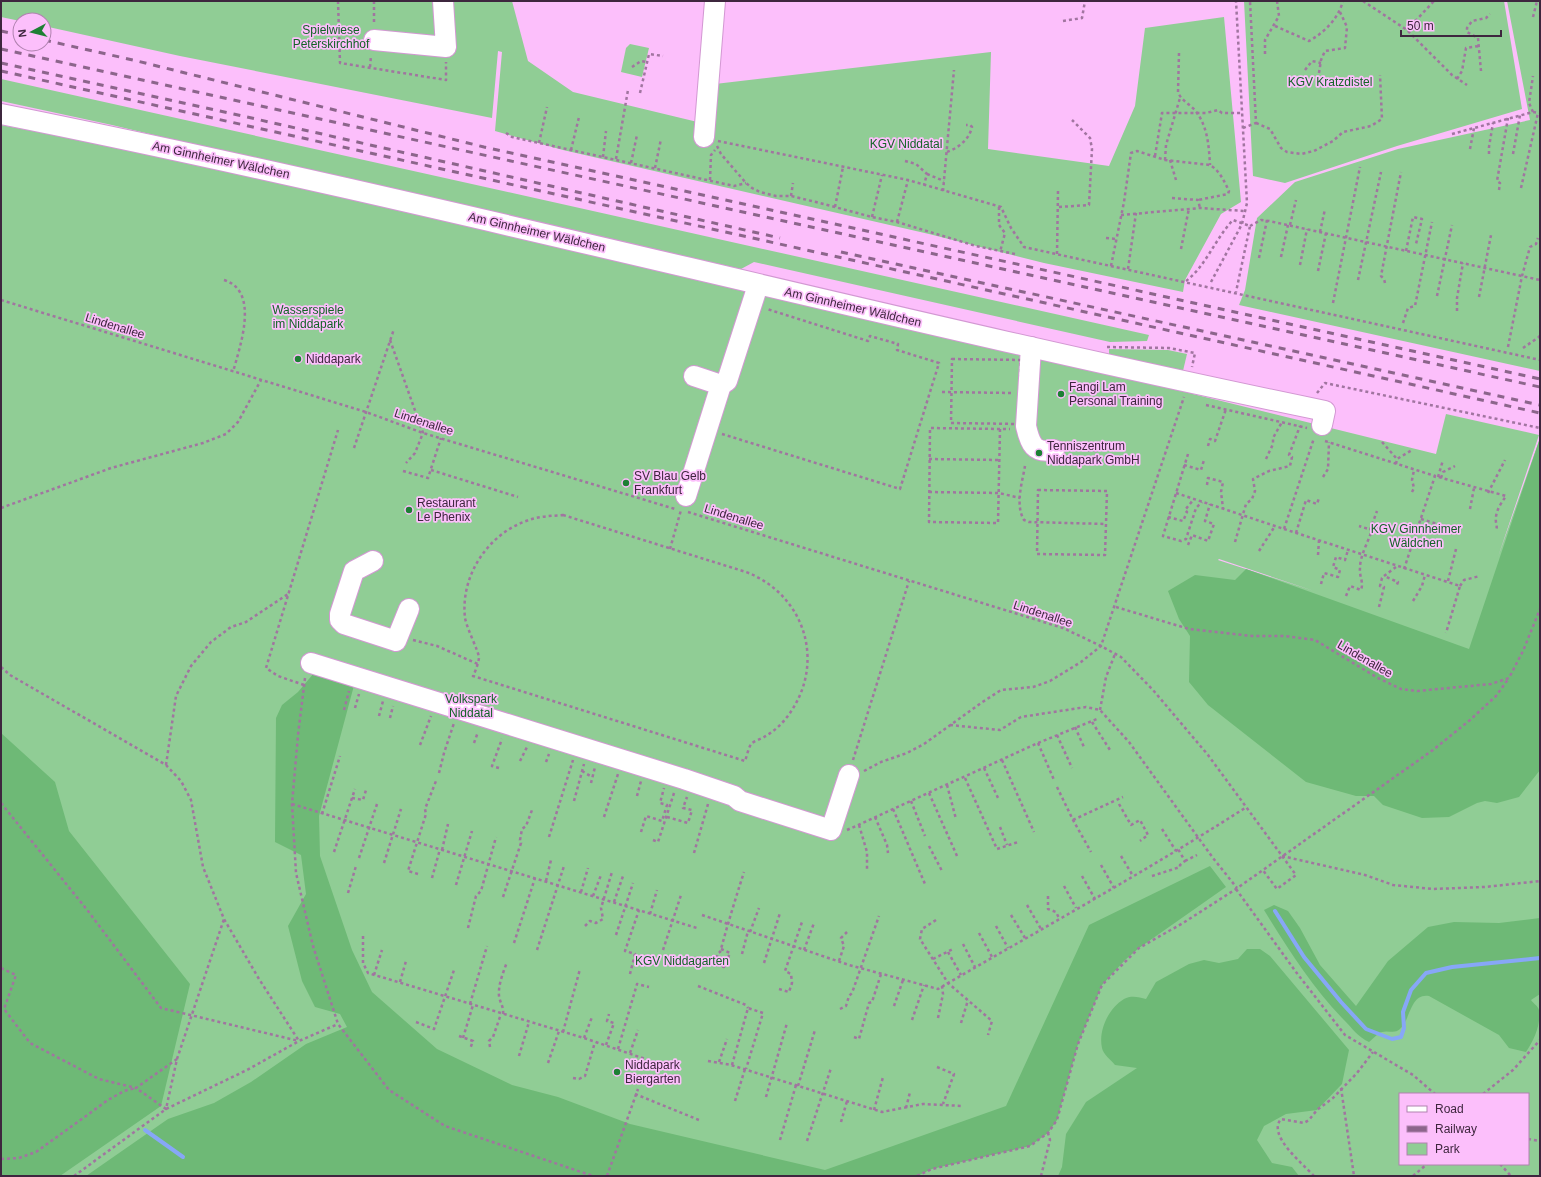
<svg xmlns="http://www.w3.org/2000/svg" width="1541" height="1177" font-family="Helvetica,sans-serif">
<rect width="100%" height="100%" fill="#fcbffb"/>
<!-- green -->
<g fill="#90cd95" fill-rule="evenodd">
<polygon points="1,1 512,1 528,61 573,92 710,125 715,84 991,52 988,149 1109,166 1135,106 1145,28 1224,17 1241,202 1221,214 1185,280 1183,292 1044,263 929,234 563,150 495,131 502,52 498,51 492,118 180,56 44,26 44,20 20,21 1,17"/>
<polygon points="1244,1 1504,1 1522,109 1397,146 1285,183 1253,176"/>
<polygon points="1507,1 1540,1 1540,371 1239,305 1245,290 1257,218 1295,182 1398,149 1530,120"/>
<polygon points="630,44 649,48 642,77 621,72 626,48"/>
<polygon points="1,79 1149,335 1147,341 1110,342 754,262 741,269 242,156 112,125 1,101"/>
<path d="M1 125 146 152 1190 391 1193 394 1436 454 1446 414 1539 435 1498 557 1540 438V1176H1ZM1219 559 1314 591 1218 560ZM1400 1094H1528V1164H1400Z"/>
<polygon points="1109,349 1168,350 1187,354 1182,375 1109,359"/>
</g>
<!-- forest -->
<g fill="#6eb976">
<polygon points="1540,438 1540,770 1519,797 1497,803 1485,801 1477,803 1449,817 1422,818 1383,805 1374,796 1356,796 1306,782 1208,705 1189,682 1190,636 1179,619 1168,591 1195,575 1235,580 1246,569 1469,649"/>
<polygon points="314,673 356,678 319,816 320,856 352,950 372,992 437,1049 512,1085 558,1097 630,1124 825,1170 1006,1106 1089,925 1210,866 1226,887 1139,948 1125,960 1102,985 1078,1044 1057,1120 1048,1133 1030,1146 932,1169 917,1176 86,1176 168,1119 214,1103 251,1082 306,1044 347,1027 340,1014 315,1007 302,981 288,926 306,894 301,855 275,842 276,718 282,705 298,692"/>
<polygon points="1,733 55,782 69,831 190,984 161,1106 60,1176 1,1176"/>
<path d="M1274 905 1288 911 1300 928 1320 965 1356 1006 1388 961 1428 927 1454 922 1499 923 1540 918V994L1531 1000C1533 1003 1538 1006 1539 1010 1541 1025 1534 1040 1526 1052L1509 1048 1499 1035 1429 996C1410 993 1411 1019 1400 1029 1395 1034 1388 1030 1382 1032 1378 1033 1373 1039 1369 1042 1358 1037 1352 1028 1344 1020 1312 987 1288 949 1264 910Z"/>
<path d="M1247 949H1260L1270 956 1349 1050 1342 1084 1317 1110 1286 1114 1264 1126 1257 1140 1272 1163 1292 1167 1299 1176H1058L1062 1167 1066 1134 1086 1102 1137 1068 1115 1065C1111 1060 1103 1054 1102 1048 1098 1030 1109 1008 1124 999 1131 995 1139 997 1146 999L1156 982 1189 964 1204 960 1219 963 1238 959Z"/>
</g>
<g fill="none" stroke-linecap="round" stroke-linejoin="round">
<!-- stream -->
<g stroke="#87a7f7" stroke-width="4">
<polyline points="1275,911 1304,957 1341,1002 1366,1029 1392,1039 1401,1037 1404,1028 1403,1012 1411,990 1426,973 1452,967 1540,958"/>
<polyline points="145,1130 183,1157"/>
</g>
<defs>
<g id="minor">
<polyline points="374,40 446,47 443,1"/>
<path d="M1 114C445 203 882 320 1325 411L1322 425"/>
<polyline points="704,137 715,1"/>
<path d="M1031 347 1026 426C1030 444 1034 454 1054 450"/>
<polyline points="721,385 727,381 758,285"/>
<polyline points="686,496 721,385 694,376"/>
<polyline points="373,561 354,571 340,614 340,620 344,624 396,641 409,609"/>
<polyline points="311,663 684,779 734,796 740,801 831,830 849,775"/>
</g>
</defs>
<!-- minor casing -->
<use href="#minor" stroke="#d398d3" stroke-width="22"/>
<!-- path -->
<g stroke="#a175a0" stroke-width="2.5" stroke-dasharray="3 3" stroke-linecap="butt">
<polyline points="338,1 340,63 446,80 446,62"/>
<polyline points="374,1 374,25"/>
<polyline points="1363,1 1407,30 1452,75 1467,85"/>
<polyline points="1533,17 1537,1"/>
<polyline points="1063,21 1082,18 1085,1"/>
<path d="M1275 26 1309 41C1325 32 1338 19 1343 1"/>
<polyline points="1407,30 1434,1"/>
<path d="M1179 53 1178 92C1181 101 1192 105 1197 113 1208 128 1209 148 1210 165"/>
<polyline points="1265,54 1265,40 1279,16 1277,1"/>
<polyline points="370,67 371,56"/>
<polyline points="632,67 641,61 647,62"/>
<polyline points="1305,70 1312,61 1321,63"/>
<polyline points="1481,71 1478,38 1467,32 1467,28 1472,21 1486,18 1490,14"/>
<polyline points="1319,73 1321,60 1325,51 1345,48 1347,27 1340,12"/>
<polyline points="1457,79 1462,71 1466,48 1479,46"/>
<polyline points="640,93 649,54 663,56"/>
<polyline points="1533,112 1529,103 1533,76"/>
<polyline points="1256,123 1270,129 1281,148 1287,152 1301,154 1314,151 1333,141 1343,132 1371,126 1382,119 1380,75"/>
<polyline points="1243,128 1256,123 1250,1"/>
<polyline points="506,133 512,137 734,186 746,183"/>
<polyline points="1452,134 1533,112 1540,113"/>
<polyline points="718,141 908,180 1001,207 1011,228 1024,247 1540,360"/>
<polyline points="539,143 547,107"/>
<polyline points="717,146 721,154 746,183 752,188 760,192 776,196 791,196 820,203 872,217 897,222 976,246 1015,254"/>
<polyline points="1470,149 1474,128"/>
<polyline points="571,150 579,117"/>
<path d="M947 152C958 148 969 140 972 127L970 125H966"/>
<polyline points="1489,154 1489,147 1493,123"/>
<polyline points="1513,154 1520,115"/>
<polyline points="1155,156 1162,113 1206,113 1218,110 1222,113 1242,113"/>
<polyline points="603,157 606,131"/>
<polyline points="616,159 628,90"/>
<polyline points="1165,160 1166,145 1180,98"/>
<polyline points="1170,160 1176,180"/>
<polyline points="905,161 916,164 927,174 924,185"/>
<polyline points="631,163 637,135"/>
<polyline points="655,168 661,139"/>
<polyline points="927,174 944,181"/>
<polyline points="710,180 711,155 715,150"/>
<polyline points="1521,188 1538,113"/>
<polyline points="1499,190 1500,183 1497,181 1508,118"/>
<polyline points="943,191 954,70"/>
<polyline points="791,196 793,183"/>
<polyline points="1172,198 1198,200 1200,208"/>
<polyline points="835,207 843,167"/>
<polyline points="999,207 999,225 1005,233 1000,252"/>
<polyline points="1059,207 1089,205 1092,149 1090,138 1072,120"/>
<polyline points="1121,215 1200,208 1244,211"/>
<polyline points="872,217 882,175"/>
<polyline points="897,222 908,180"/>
<polyline points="1290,225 1296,200"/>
<polyline points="1250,226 1261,220 1269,221 1540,280"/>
<polyline points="1320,232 1325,209"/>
<polyline points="1106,238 1116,239"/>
<polyline points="1181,249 1189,208"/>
<polyline points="1406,251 1413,217 1422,219 1416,244"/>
<polyline points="1057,254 1058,191"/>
<polyline points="1281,257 1288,225"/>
<polyline points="1259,258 1267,220"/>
<polyline points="1300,265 1307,229"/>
<path d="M1111 266 1124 202 1131 153 1137 151 1165 160 1210 165C1220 171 1224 181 1229 191L1228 194 1198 200"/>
<polyline points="1128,269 1136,213"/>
<polyline points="1318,271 1326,233"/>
<path d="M224 280C260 291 240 346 233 372"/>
<polyline points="1358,280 1381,172"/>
<path d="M1186 281C1206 266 1215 239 1233 220L1250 226 1236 292"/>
<polyline points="1211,282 1242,224 1247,203 1236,1"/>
<polyline points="1385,283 1384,279 1381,276 1401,172"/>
<polyline points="1437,296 1452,225"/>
<polyline points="1479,297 1491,235"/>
<polyline points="1,300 366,412 423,433 675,509"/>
<polyline points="1333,303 1360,167"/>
<polyline points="1457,311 1457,298 1463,263"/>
<polyline points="1403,323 1408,308 1415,306 1432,222"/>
<polyline points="390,340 423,433 415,453 406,463"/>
<polyline points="1107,347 1169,348 1195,353 1192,367"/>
<polyline points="1508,347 1522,276 1530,247 1536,244 1538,238"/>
<polyline points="1523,348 1539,337 1540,335"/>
<polygon points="952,359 1021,360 1019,424 951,423"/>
<polyline points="942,392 1013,393"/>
<polyline points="1317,393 1325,383 1540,428"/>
<polyline points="1206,405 1307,428"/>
<polyline points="1000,429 998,523 929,522 930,428 1000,429 1010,429"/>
<polyline points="722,434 900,489 939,363 897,350 898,344 870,336 868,341 767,309"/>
<polyline points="1325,441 1435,476"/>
<polyline points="1382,442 1397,459"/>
<polyline points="1208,446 1210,439 1215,441 1226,409"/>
<polyline points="354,448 394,329"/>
<polyline points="1070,449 1098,451"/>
<polyline points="1188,454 1163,536 1181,541 1186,539 1196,508 1202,502"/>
<polyline points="929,459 999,460"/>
<polyline points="1266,459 1273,444 1273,438 1282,422"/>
<polyline points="1396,464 1397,459 1412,450"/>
<polyline points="1184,465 1201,470 1204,460"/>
<path d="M1025 466C1022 483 1015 505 1024 520L1029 522 1106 524"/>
<polyline points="431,470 518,497"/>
<polyline points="403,471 428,478 441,438"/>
<polyline points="1323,477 1328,469 1329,442"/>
<polyline points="1438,477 1443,460"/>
<polyline points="1441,478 1443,472 1455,466"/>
<polyline points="1207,485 1208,478 1223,482 1221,492 1223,508"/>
<polygon points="1038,490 1107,491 1105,555 1037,554"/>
<polyline points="929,492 999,493 1020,498"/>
<polyline points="1412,492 1414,488 1412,480 1414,470"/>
<polyline points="1176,493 1284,529 1314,438"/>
<polyline points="1488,493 1505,460"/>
<polyline points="1,508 111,468 203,443 226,434 238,422 261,380"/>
<polyline points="1470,509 1474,488"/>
<polyline points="688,512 1063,628 1101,646 1121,657 1153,690 1208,755 1296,875 1277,889 1262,869"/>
<path d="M563 515 746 572C806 595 827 665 787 717 781 725 773 732 764 737 761 739 754 741 751 744 748 749 747 756 745 761L473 676C476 670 478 664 479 658 479 652 467 629 465 618 460 574 490 531 532 519 542 516 552 516 563 515Z"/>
<polyline points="1168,517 1183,521 1187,512 1185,510 1194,499"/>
<polyline points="1421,519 1447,527"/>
<polyline points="1284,529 1460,586 1446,633"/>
<polyline points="1370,530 1377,511"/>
<polyline points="1296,533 1306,500 1317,504 1319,498"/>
<polyline points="1235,542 1246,504 1252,499 1255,491 1253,479 1269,471 1290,466 1292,457 1289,455 1300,426"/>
<polyline points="1188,545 1192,535 1208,541 1214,524 1205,521 1210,504"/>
<polyline points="670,549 681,510"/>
<polyline points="1259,551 1275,526"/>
<polyline points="1318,555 1319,540"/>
<polyline points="1396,567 1384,576 1398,582 1396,587"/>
<path d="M1404 569 1435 476 1506 496C1502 502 1496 510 1496 518 1495 523 1498 525 1496 531"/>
<polyline points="1448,581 1456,549"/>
<polyline points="1321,584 1324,573 1338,577 1340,570 1333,567 1336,557 1345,560 1348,550"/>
<polyline points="1460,586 1464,580 1480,576"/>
<path d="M1346 596 1350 586 1361 590C1364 582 1359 576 1360 568 1360 556 1368 542 1372 530L1359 526"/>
<polyline points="1413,601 1422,586 1425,575"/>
<polyline points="1116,607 1189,629 1252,636 1285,636 1315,640 1378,678 1401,689 1417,691 1491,684 1509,678 1523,651 1540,609"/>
<polyline points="1379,607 1384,587 1380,586 1382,578 1384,576"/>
<polyline points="413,640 437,646 480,665"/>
<polyline points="1,667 10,675 166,765 181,781 191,800 203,867 224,919 259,979 299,1041"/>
<polyline points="305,678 298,735 292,804 296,873 313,946 338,1024 389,1090 445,1126 593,1176"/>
<polyline points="304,685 278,676 266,668 338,430"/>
<polyline points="355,708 359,694"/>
<polyline points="344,710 349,691"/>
<polyline points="1100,710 1106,677 1115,654"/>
<polyline points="379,716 383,701"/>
<polyline points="390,718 393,706"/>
<polyline points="1092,722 1110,750"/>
<polyline points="950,725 1000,730 1021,717 1086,707 1100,710 1129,742 1213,858 1237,888"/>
<polyline points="1075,727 1084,747"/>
<polyline points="1057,735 1072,768"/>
<polyline points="474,743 478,732"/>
<polyline points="1038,743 1054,780"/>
<polyline points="420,745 431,716"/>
<polyline points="853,760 909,581"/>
<polyline points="1002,760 1034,832"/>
<polyline points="520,761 527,747"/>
<polyline points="546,762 549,754"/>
<polyline points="166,765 176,696 191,666 211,642 231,627 246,622 288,594"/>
<polyline points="499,768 492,766 502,739"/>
<polyline points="984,768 999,800"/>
<polyline points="582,771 592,777"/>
<polyline points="864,771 881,762 907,753 924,744 981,703 1001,690 1033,687 1050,681 1081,662 1101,646 1184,397"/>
<polyline points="439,773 444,753 454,723"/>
<polyline points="965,778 997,849 1018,842"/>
<polyline points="591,783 595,767"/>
<polyline points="947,785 956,819"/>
<polyline points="1057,787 1073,820 1091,852"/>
<polyline points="929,793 957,856"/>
<polyline points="637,796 641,781"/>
<polyline points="352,798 363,800 366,790"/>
<polyline points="574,801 584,764"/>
<polyline points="911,801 925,836"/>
<polyline points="1,803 88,911 161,1008 299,1041"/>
<polyline points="292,804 697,928"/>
<polyline points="1119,804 1131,825 1140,820 1148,835 1140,841"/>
<polyline points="893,809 925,884"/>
<polyline points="322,814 340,756"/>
<polyline points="604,817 618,774"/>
<polyline points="667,817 688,823 692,810 683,808 687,797"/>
<polyline points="875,817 887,845 888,853"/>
<polyline points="1073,820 1123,797"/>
<polyline points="859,825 867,852 867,869"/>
<polyline points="1000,827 1007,845"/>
<polyline points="1162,829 1176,851"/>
<polyline points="847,830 1038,743 1097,719"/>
<polyline points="641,832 646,816 662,821 667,805 660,803 664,788"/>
<polyline points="549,837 573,760"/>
<polyline points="653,840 658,842 674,793"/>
<polyline points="929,846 942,871"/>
<polyline points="442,850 448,824"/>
<polyline points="334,852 355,789"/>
<polyline points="694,853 708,804"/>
<polyline points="1121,856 1133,876"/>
<polyline points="1282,856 1365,875 1393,885 1433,889 1485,887 1540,881"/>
<polyline points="359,858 377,804"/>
<polyline points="1185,861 1197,855"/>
<polyline points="384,863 401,809"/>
<polyline points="1101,865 1114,888"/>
<polyline points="418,874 408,871 426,814 425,809 436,781"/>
<polyline points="1082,876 1095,899"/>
<polyline points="1152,876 1180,867 1180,865 1185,861 1178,849"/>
<polyline points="432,878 440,849"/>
<polyline points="546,881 551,860"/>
<polyline points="456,885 472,831"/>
<polyline points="1064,886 1076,908"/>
<polyline points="1236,889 1296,972 1345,1035 1413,1075 1435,1094"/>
<polyline points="581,892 588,868"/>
<polyline points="348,893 356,866"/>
<polyline points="593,896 601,875"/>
<polyline points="1048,896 1048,909 1056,912 1059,918"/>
<polyline points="503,897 521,843 520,840 522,829 526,826 532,810"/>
<polyline points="614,902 623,876"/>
<polyline points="1027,905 1041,929"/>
<polyline points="650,914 657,890"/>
<path d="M702 915 849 965 938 989C1041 929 1145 872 1245 808"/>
<polyline points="1011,915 1025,938"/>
<polyline points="936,920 922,929 920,939 948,983 992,1021 988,1035"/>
<polyline points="585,926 590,921 596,923 603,919 601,908 612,872"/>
<polyline points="996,926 1008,948"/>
<polyline points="468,928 476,896 481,891 496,837"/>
<polyline points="750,932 759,908"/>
<polyline points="979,933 992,957"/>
<polyline points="616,935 633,883"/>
<polyline points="363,936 363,963 368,973 584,1038 654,1062"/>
<polyline points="514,943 535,878"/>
<polyline points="963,944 975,967"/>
<path d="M721 949 730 953 724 967 714 964 718 953 720 952 721 949C728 923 736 897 744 872"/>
<polyline points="537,950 564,866"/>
<polyline points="663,950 681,895"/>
<polyline points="804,950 814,923"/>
<polyline points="948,952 961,975"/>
<polyline points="742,954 748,931"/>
<polyline points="933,959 953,949"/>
<polyline points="839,961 844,946 841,938 847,932"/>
<polyline points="764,963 780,913"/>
<polyline points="1,968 16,975 4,1009 30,1043 99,1079 136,1088"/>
<polyline points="630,974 635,954 625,951 639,910"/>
<polyline points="374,975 382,950"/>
<polyline points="400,982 406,961"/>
<polyline points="698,986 746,1005 748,1008"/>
<polyline points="779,989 789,992 792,983 791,974 785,971 802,922"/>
<polyline points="470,1004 487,946"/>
<polyline points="894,1006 903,980"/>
<polyline points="840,1009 846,1006 849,996 852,993 879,916"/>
<path d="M503 1014C504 1007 500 1003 499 996 498 985 503 973 507 962"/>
<polyline points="938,1018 943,994 942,986"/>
<polyline points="912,1020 924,985"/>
<polyline points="416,1022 434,1029 454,970"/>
<polyline points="961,1023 968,1000"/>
<polyline points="563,1032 580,969"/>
<polyline points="459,1036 473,1041 470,1049"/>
<polyline points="854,1037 859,1039 869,1003 872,1002 881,974"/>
<polyline points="463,1038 473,1005"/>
<polyline points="584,1038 592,1017"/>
<polyline points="606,1045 614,1023 607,1021 609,1014"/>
<polyline points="490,1047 489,1041 493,1037 501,1014"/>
<polyline points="618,1049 637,984 649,987"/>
<polyline points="630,1053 638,1030"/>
<polyline points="519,1056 529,1022"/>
<polyline points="177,1059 136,1088 166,1109 177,1059 224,919"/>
<polyline points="708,1061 731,1065 882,1112 923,1104 963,1106"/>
<polyline points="719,1062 727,1039"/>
<polyline points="548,1063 559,1031"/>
<polyline points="732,1065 748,1008 763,1013 746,1069"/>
<polyline points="937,1067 954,1074 943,1104"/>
<polyline points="573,1078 579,1079 585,1076 595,1042"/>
<polyline points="798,1086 815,1030"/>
<polyline points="1341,1088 1354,1176"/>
<polyline points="635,1094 699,1120"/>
<polyline points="1483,1094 1513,1070 1540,1040"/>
<polyline points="766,1097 787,1023"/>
<polyline points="735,1101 745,1069"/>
<polyline points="906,1108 910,1092"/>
<polyline points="874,1110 883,1077"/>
<polyline points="841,1122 847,1101"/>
<polyline points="1528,1139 1540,1141"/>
<polyline points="780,1140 796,1085"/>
<polyline points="807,1141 831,1068"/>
<polyline points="1,1159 19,1158 36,1152 108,1100 124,1091 136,1088"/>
<polyline points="1500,1164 1511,1176"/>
<polyline points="74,1176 166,1109 247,1070 299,1041 338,1024"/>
<polyline points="607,1176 638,1089"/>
<polyline points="917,1176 932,1169 1030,1146 1048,1133 1057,1120 1078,1044 1102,985 1139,948 1183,923 1236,889 1433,750 1470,720 1496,696 1509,678"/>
<polyline points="1041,1176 1050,1140 1048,1133"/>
<path d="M1314 1176C1302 1163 1267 1135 1281 1119L1304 1123 1309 1120 1317 1110 1333 1098 1357 1073 1373 1052"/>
<polyline points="1413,1176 1427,1164"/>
</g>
<!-- minor -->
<use href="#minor" stroke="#fff" stroke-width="20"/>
<!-- rail -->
<g stroke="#8c658b" stroke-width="3" stroke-dasharray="7 7" stroke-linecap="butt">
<polyline points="1,31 20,35"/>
<polyline points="44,40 133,60 484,147 1540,379"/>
<polyline points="1,49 1540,387"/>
<polyline points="1,63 247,117 780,238"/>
<polyline points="1,71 1540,413"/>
<polyline points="841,252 1540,405"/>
</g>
</g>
<!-- markers -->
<g fill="#1d8034" stroke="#fcbffb" stroke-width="1.5">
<circle cx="298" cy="359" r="4"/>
<circle cx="1061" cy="394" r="4"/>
<circle cx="1039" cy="453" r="4"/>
<circle cx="626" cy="483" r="4"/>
<circle cx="409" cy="510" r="4"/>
<circle cx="617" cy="1072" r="4"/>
</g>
<g text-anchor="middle" stroke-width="3.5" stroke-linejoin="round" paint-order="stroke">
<!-- park labels -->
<g font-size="12" fill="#136426" stroke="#fcbffb">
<text x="331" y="34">Spielwiese<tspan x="331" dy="14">Peterskirchhof</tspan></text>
<text x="1330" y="86">KGV Kratzdistel</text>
<text x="906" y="148">KGV Niddatal</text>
<text x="308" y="314">Wasserspiele<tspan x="308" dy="14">im Niddapark</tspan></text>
<text x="1416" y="533">KGV Ginnheimer<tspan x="1416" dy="14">Wäldchen</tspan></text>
<text x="471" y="703">Volkspark<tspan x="471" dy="14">Niddatal</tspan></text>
<text x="682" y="965">KGV Niddagarten</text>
</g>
<!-- street labels -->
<g font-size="12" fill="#3e263e" stroke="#fcbffb">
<text transform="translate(221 160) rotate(12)" y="4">Am Ginnheimer Wäldchen</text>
<text transform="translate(537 232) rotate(13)" y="4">Am Ginnheimer Wäldchen</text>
<text transform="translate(853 307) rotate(13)" y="4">Am Ginnheimer Wäldchen</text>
<text transform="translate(115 326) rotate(17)" y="4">Lindenallee</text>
<text transform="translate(424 422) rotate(18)" y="4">Lindenallee</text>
<text transform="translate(734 517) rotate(17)" y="4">Lindenallee</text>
<text transform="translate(1043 614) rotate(18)" y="4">Lindenallee</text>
<text transform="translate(1365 659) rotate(30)" y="4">Lindenallee</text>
</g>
<!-- poi labels -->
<g font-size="12" fill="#3e263e" stroke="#fcbffb" text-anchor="start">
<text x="306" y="363">Niddapark</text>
<text x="1069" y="391">Fangi Lam<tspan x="1069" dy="14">Personal Training</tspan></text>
<text x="1047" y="450">Tenniszentrum<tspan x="1047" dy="14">Niddapark GmbH</tspan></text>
<text x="634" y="480">SV Blau Gelb<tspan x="634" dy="14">Frankfurt</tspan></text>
<text x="417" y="507">Restaurant<tspan x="417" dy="14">Le Phenix</tspan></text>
<text x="625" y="1069">Niddapark<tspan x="625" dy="14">Biergarten</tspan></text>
</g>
</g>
<!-- border -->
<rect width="1541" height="1177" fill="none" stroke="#3e263e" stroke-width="4"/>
<!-- legend -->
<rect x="1399" y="1093" width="130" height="72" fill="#fcbffb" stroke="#b082af"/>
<rect x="1407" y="1106" width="20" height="6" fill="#ffffff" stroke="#b082af"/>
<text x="1435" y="1113" font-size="12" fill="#3e263e">Road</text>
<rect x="1407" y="1126" width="20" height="6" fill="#8c658b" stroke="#b082af"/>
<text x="1435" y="1133" font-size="12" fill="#3e263e">Railway</text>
<rect x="1407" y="1143" width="20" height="12" fill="#90cd95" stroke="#b082af"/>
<text x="1435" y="1153" font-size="12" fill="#3e263e">Park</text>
<!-- north arrow -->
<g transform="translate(32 32) rotate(263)"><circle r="19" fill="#fcbffb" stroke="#b082af"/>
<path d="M0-3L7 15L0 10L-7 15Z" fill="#1d8034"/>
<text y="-6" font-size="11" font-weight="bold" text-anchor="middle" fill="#3e263e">N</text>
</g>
<!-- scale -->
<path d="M1401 30v6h100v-6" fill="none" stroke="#3e263e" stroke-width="2"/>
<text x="1407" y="30" font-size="12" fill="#3e263e" stroke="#fcbffb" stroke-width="3" paint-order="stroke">50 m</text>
</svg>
